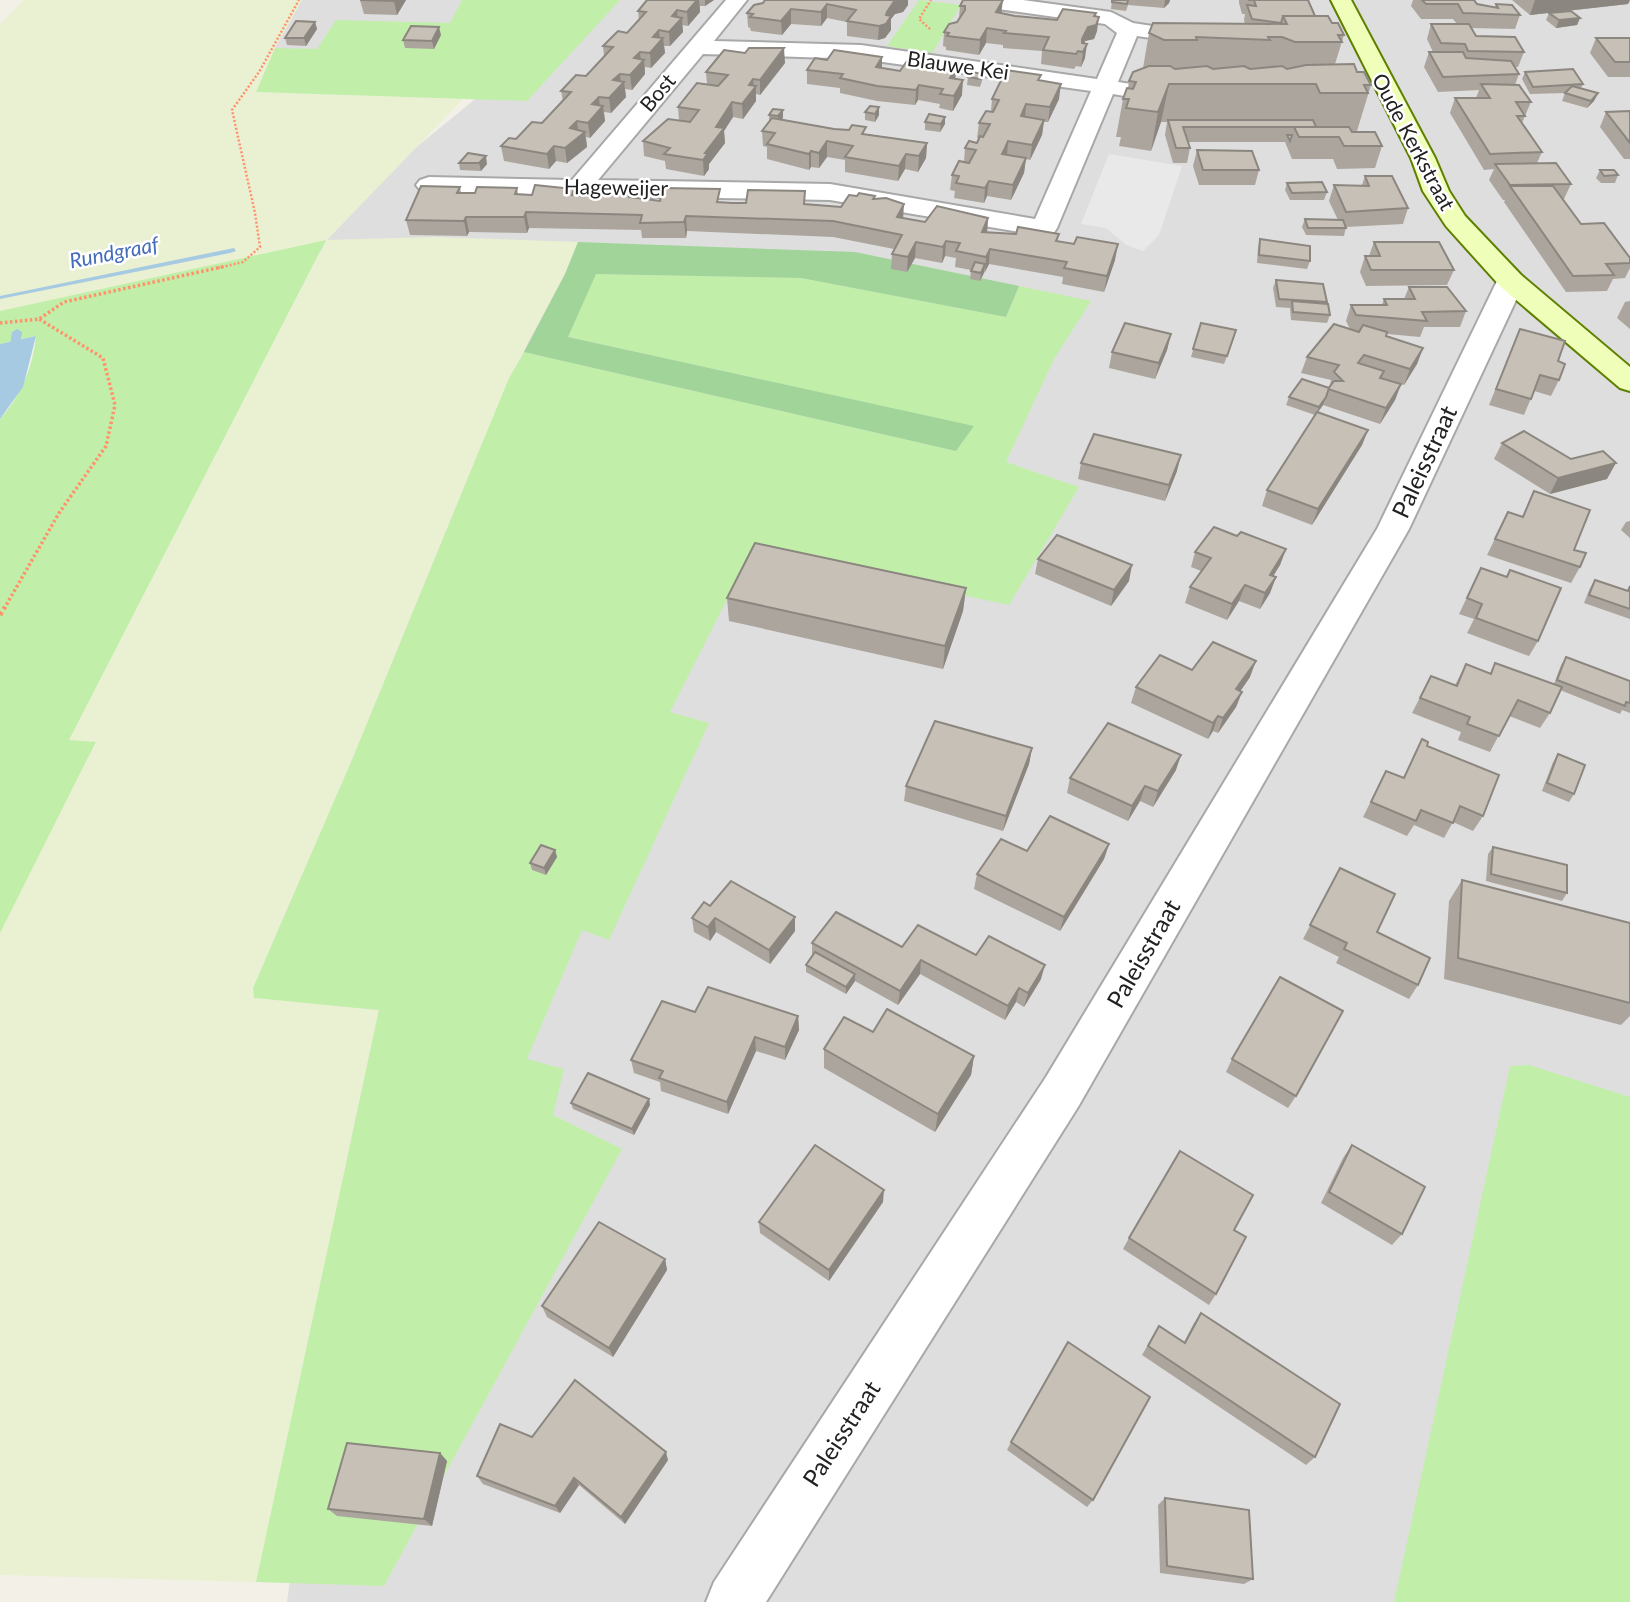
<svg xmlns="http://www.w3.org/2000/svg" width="1630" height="1602" font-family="Lato,sans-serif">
<rect width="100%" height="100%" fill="#f2f0e7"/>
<!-- residential -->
<g fill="#dfdede">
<polygon points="292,0 478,0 443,62 260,54"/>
<polygon points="596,0 1630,0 1630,1602 287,1602 363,1048 258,934 545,305 297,245"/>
</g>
<!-- farmland -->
<polygon fill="#eaf1d2" points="24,0 302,0 275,48 256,92 463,99 327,240 435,237 578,242 565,274 509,378 352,760 253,988 254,998 379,1010 256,1582 0,1575 0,933 96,743 69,740 326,241 0,311 0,24"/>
<!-- grass -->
<g fill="#c1efaa">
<polygon points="462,0 620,0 527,101 256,92 275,48 317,49 336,20 450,23"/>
<polygon points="919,0 961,5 932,53 887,46"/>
<path d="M326 240 69 740 96 742 0 933V419C21 396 33 367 36 336L0 344V311Z"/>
<polygon points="595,274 801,278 1006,317 1019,286 1091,301 1054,359 1006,462 1079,487 1009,605 752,550 670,712 709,723 609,940 582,930 527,1059 564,1069 553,1115 622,1149 384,1586 256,1582 379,1010 254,998 253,988 352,760 509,378 524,352 956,451 973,426 568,337"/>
<polygon points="1529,1065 1630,1097 1630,1602 1394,1602 1510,1066"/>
</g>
<!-- forest -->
<polygon fill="#a1d499" points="578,242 855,252 1019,286 1006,317 801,278 596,274 568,337 974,426 956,451 524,352 565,274"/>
<!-- parking -->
<polygon fill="#e9e9e9" points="1109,154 1182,166 1159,235 1143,251 1126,245 1106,228 1081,224"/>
<!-- water -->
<g fill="#a5cae2">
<polygon points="234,248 236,251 230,253 0,299 0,296"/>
<polygon points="36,336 23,387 0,419 0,344"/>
</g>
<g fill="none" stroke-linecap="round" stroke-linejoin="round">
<!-- stream -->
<polygon fill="#a5cae2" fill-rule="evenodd" points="17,329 22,332 18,358 4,381 0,382 0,370 8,358 12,332"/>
<defs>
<g id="street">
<path d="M726 0H747L714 41 861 45 1097 79 1117 33 1105 24 976 6 966 0H1023L1111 12 1133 23 1159 27 1162 32 1151 38 1137 36 1118 82 1138 85 1141 90 1130 97 1113 94 1057 228 1053 234 1044 236 830 200 429 193 420 190 416 185 420 180 429 177 572 180ZM703 54 861 59 1091 91 1035 219 830 184 598 180Z"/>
<polygon points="1511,273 1521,275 1525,281 1409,529 1078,1107 766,1602 706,1602 714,1582 1046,1077 1377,529 1497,281 1501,275"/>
</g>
<polygon id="secondary" points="1331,0 1351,0 1435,158 1449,191 1465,216 1521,275 1630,367 1630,391 1620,388 1501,287 1446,226 1423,191 1411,158"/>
</defs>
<!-- street casing -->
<use href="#street" stroke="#a8a8a8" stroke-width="4"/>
<!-- secondary casing -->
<use href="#secondary" stroke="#5d8000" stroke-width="4"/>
<!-- path-far2 -->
<g stroke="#ff926b" stroke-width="2.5" stroke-dasharray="2 2" stroke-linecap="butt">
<polyline points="930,29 919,19 931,0"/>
<polyline points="218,268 243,262 260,247 255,213 232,110 259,72 299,0"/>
</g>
<!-- path-far1 -->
<g stroke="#ff926b" stroke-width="3.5" stroke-dasharray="2.5 2.5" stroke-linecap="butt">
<polyline points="0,323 39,319 64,302 226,266"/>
<polyline points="4,609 59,513 106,446 115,405 103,358 39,319"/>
</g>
<!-- path -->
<polyline stroke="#ff926b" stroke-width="4.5" stroke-dasharray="3.5 3.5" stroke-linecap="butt" points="0,615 5,607"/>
<!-- street -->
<use href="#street" fill="#fff" fill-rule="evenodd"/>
<!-- secondary -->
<use href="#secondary" fill="#effeb9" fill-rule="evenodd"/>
</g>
<!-- wall -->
<g fill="#aba59d">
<polygon points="360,0 406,0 397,15 364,14"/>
<polygon points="647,0 714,0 705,6 700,6 700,12 688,26 682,25 683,32 670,46 664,46 665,53 651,68 645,67 645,74 632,90 625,89 626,97 611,113 604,112 605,121 590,138 586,137 587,147 567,163 556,161 549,169 504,161 501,146 542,123 563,101 561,91 586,76 604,56 603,46 627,33 639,20 638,11"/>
<polygon points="1112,0 1170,0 1169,3 1164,8 1128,5 1126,11 1111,9"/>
<polygon points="1239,0 1308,0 1315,16 1332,23 1344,35 1335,64 1357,72 1371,85 1357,131 1351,131 1382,146 1375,168 1337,169 1333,159 1292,159 1285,142 1188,142 1190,148 1187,163 1173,163 1165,135 1167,122 1161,122 1151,151 1119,146 1121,137 1116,137 1123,99 1128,88 1129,81 1143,68 1149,33 1245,24 1244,20 1245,14 1242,14 1239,3"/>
<polygon points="1413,0 1474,0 1477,4 1495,7 1496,4 1520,15 1515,29 1471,28 1476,36 1524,52 1518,67 1514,67 1519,74 1515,85 1531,102 1522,123 1542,152 1537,163 1571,184 1564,199 1563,199 1581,224 1630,258 1630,268 1625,278 1613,279 1607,291 1566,292 1504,202 1505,200 1503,200 1489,180 1494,169 1484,170 1450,113 1455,98 1476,98 1479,90 1438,92 1424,67 1429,52 1433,52 1427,39 1431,24 1457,24 1453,19 1421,19 1411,6"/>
<polygon points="1512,0 1630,0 1628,4 1530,15"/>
<polygon points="763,3 908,5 903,12 895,14 891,19 891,30 885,38 878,40 847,36 847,22 827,18 821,26 791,24 782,35 751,31 750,28 748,27 747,13"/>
<polygon points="960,6 1015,16 1057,20 1096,13 1097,31 1094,39 1085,41 1085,58 1081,67 1076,66 1074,69 1041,64 1042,51 1003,48 1003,45 986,43 979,55 946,50 946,47 943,46 944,32 957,22 959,18"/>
<polygon points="1549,13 1580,18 1577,25 1556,28 1546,20"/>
<polygon points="315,22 317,29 306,46 287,45 285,38"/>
<polygon points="441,35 434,49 405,48 403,40"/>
<polygon points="1596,38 1630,38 1630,77 1608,77 1590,53"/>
<polygon points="882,57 882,68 900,71 956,68 955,79 962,95 953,111 939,108 940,104 918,100 915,105 877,101 840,93 840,88 807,84 807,70 827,60"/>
<polygon points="785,63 760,95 756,94 756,101 743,119 733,117 724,131 725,143 709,164 709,169 704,176 666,169 665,161 644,156 643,141 679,121 678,107 707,85 706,72"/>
<polygon points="1525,72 1583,84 1581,88 1598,93 1594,101 1587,108 1562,101 1565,93 1530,94 1522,79"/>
<polygon points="983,74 982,81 980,87 967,85 968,77"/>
<polygon points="1040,81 1059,99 1048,122 1044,122 1042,135 1030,160 1026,159 1024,173 1011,200 987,196 984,203 954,198 955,191 950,190 952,175 964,162 965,148 977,143 979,138 977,138 979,123 991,111 992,99"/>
<polygon points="783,110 783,118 781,119 834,129 927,143 926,158 918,172 905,169 898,181 845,172 845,160 827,157 819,168 811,167 809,170 767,159 767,147 763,146 762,131 769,122 769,115"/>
<polygon points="1630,111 1630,159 1624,159 1600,127 1606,112"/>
<polygon points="865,112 879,115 875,122 865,120"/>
<polygon points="945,117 945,124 940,132 925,130 925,122"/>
<polygon points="1197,150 1259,170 1255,185 1199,185 1193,166"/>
<polygon points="468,153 487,164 481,171 460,170 459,163"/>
<polygon points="1600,170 1618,175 1615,183 1601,183 1596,178"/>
<polygon points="1365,176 1408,208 1403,224 1346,227 1344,236 1306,235 1302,227 1305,219 1338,220 1329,201 1334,185 1362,185"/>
<polygon points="1287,183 1327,192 1324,200 1290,200 1285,190"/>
<polygon points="460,187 461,193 475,193 517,188 518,194 532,195 574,189 575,196 631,197 660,201 805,204 841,207 857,196 875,196 875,199 903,218 925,222 988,218 987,232 1058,241 1115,260 1104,292 1062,284 1063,277 989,264 980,281 970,279 971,270 955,267 956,258 945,256 942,263 915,258 907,272 891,269 892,254 894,249 833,237 687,231 686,238 642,238 641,230 529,228 527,233 469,232 467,236 410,235 406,220"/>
<polygon points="1260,239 1310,261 1307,269 1257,263 1258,247"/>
<polygon points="1374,242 1454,270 1447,285 1366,286 1360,272 1365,256 1369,256"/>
<polygon points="1276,280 1327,302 1330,315 1327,323 1291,320 1290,308 1276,307 1273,288"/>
<polygon points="1409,287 1466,311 1460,327 1424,327 1420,337 1387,334 1386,336 1423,348 1417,364 1404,385 1401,384 1395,400 1380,424 1323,405 1318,412 1368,430 1362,445 1312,525 1262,506 1267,490 1315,415 1286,405 1289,397 1329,388 1331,380 1301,373 1307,357 1350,329 1346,321 1351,305 1382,305 1384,299 1404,299"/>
<polygon points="1630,301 1630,329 1617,318 1625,302"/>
<polygon points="1201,323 1234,338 1224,364 1191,357"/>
<polygon points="1520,329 1558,361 1559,380 1551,396 1534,391 1524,415 1489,405"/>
<polygon points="1171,334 1167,350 1155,379 1109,368 1112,352"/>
<polygon points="1502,443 1571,459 1607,479 1550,494 1494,459"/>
<polygon points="1081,463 1177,471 1165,501 1078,479"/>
<polygon points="1534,491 1574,550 1580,567 1571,583 1487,555 1508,512 1522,517"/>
<polygon points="1630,521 1630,538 1621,530 1626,522"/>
<polygon points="1237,536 1286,549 1280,565 1273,576 1276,577 1270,593 1260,609 1239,601 1227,620 1185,603 1190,587 1201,571 1191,567 1195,552"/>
<polygon points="1038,559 1129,581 1111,606 1035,574"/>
<polygon points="1481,568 1507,577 1510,570 1538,641 1529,656 1467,633 1474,619 1459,614"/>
<polygon points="1595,580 1627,591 1630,586 1630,619 1584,603 1590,588"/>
<polygon points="966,588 963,611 943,669 729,621 727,598"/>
<polygon points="1566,657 1630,681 1630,713 1622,710 1620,714 1560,690 1550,713 1540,728 1509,716 1490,752 1458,740 1461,732 1412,713 1431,676 1455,685 1466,664 1490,673 1495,663 1554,684 1561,665"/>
<polygon points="1192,670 1250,677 1240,691 1242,692 1236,707 1218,733 1213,731 1208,739 1131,703 1136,687"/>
<polygon points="1422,739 1483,816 1473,831 1453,822 1444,838 1414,825 1407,836 1363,817 1386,771 1403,778"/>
<polygon points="1032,748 1029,764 1003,831 904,801 906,786"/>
<polygon points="1558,754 1574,794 1569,802 1542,791 1553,762"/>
<polygon points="1176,770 1153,807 1140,801 1128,821 1067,793 1070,778"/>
<polygon points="1109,844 1104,859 1060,931 974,889 977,874"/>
<polygon points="1493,847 1567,893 1562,901 1486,881 1488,854"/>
<polygon points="555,850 557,857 546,875 532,870 530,863"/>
<polygon points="1340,868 1377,932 1418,985 1409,999 1336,963 1339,957 1303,939"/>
<polygon points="1462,880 1630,923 1630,1016 1621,1025 1444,979 1449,901"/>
<polygon points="710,906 795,931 770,964 716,932 710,941 694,932 692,918"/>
<polygon points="812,943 902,947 976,955 1041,979 1024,1007 1016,1002 1005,1020 920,974 898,1005 855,981 846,994 806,972 806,965 812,957"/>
<polygon points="695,1012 798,1016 799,1030 785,1060 756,1051 728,1114 661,1091 660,1082 634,1073 631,1060"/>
<polygon points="873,1032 974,1056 971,1075 935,1132 824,1068 824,1049"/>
<polygon points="1232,1059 1296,1096 1288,1108 1226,1072"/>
<polygon points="649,1099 650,1105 634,1135 573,1109 571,1103"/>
<polygon points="1352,1145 1402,1234 1392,1245 1321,1203 1343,1158"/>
<polygon points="883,1202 829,1281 760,1233 759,1222"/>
<polygon points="1234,1230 1216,1294 1209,1305 1123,1249 1129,1238"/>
<polygon points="665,1259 667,1270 613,1357 547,1317 542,1306"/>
<polygon points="1201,1313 1315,1457 1306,1465 1142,1355 1159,1326 1184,1342 1194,1323"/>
<polygon points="532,1437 668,1460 625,1524 579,1485 560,1513 483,1484 477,1476"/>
<polygon points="1011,1442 1093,1500 1087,1507 1007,1450"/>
<polygon points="440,1453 447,1461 432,1526 337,1516 328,1509"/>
<polygon points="1165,1498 1253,1579 1244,1584 1160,1573 1158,1505"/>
</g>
<!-- shaded-wall -->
<g fill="#8b867f">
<polygon points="394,0 406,0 397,15 394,1"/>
<polygon points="697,0 699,0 700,12 688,26 687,12"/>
<polygon points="705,0 714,0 705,6"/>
<polygon points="895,0 908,0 908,5 903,12 895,14 891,19 891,30 885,38 878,40 879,26"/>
<polygon points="1003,0 1001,15 996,12"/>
<polygon points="1165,0 1170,0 1169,3 1164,8"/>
<polygon points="1535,0 1630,0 1628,4 1530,15"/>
<polygon points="827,4 827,18 821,26 821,12"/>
<polygon points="791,9 791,24 782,35 781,21"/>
<polygon points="677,10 678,22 682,18 683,32 670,46 669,32 672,16"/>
<polygon points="1096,13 1094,25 1099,17 1097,31 1094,39 1085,41 1081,52 1082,39"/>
<polygon points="1580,18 1577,25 1556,28 1559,20"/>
<polygon points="315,22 317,29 306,46 304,38"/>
<polygon points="439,27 441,35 434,49 432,41"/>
<polygon points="987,28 986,43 979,55 980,40"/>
<polygon points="659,30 660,42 663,38 665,53 651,68 650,53 653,37"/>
<polygon points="1087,44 1085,58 1081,67 1083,52"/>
<polygon points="784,48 785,63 760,95 760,80"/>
<polygon points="640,52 641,63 644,60 645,74 632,90 630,75 634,58"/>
<polygon points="882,57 882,72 876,67"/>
<polygon points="956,68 955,83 950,78"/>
<polygon points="620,74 621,86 624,82 626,97 611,113 609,98 613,80"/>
<polygon points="753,79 754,89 756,86 756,101 743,119 742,104 749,85"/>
<polygon points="963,80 962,95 953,111 954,96"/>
<polygon points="1061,84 1059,99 1048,122 1050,107"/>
<polygon points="1169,84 1161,122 1151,151 1158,112"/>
<polygon points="919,85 918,100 915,105 916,90"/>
<polygon points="1598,93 1594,101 1587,108 1591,101"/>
<polygon points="599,97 600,109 603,106 605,121 590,138 588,123 592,104"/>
<polygon points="732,102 733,117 724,131 725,143 709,164 709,169 704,176 703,160 705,153 716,127"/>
<polygon points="1026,104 1025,119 1021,116"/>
<polygon points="879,107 879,115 875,122 875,114"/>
<polygon points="783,110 783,118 778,124 778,116"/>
<polygon points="945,117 945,124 940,132 941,124"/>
<polygon points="1044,120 1042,135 1030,160 1032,145"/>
<polygon points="577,121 579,136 585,132 587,147 567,163 565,148 570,128"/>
<polygon points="827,141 827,157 819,168 819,153"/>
<polygon points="1008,141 1007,156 1002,154"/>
<polygon points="927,143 926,158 918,172 919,156"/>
<polygon points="554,146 556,161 549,169 547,154"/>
<polygon points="811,151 811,167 809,170 809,154"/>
<polygon points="906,154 905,169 898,181 899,166"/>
<polygon points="486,156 487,164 481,171 479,163"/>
<polygon points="1026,158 1024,173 1011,200 1013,185"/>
<polygon points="989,181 987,196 984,203 985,188"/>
<polygon points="904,204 903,220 897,217"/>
<polygon points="526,212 529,228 527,233 524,217"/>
<polygon points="686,216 687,231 686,238 684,222"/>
<polygon points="466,217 469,232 467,236 464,221"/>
<polygon points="988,218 987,234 982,232"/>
<polygon points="946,241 945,256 942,263 943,247"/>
<polygon points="916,242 915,258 907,272 908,257"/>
<polygon points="1118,244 1115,260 1104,292 1107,276"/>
<polygon points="990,249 989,264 985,272 986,257"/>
<polygon points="985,264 984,272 980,281 981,273"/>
<polygon points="1171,334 1167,350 1155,379 1159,363"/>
<polygon points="1423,348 1417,364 1404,385 1410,369"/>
<polygon points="1401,384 1395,400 1380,424 1386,408"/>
<polygon points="1326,397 1323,405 1316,415 1319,407"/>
<polygon points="1368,430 1362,445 1312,525 1318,509"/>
<polygon points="1181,455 1177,471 1165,501 1169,485"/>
<polygon points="1616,463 1607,479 1550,494 1558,478"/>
<polygon points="1286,549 1280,565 1264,591 1270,575"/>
<polygon points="1132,565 1129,581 1111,606 1114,590"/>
<polygon points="1276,577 1270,593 1260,609 1265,593"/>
<polygon points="1245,585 1239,601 1227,620 1232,604"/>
<polygon points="966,588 963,611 943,669 945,646"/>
<polygon points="1256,661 1250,677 1231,705 1236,689"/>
<polygon points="1242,692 1236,707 1218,733 1223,718"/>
<polygon points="1218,716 1213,731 1208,739 1213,723"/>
<polygon points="1032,748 1029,764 1003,831 1006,816"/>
<polygon points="1181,755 1176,770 1153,807 1158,791"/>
<polygon points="1145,786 1140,801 1128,821 1132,806"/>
<polygon points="1109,844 1104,859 1060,931 1064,917"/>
<polygon points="555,850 557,857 546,875 544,868"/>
<polygon points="795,917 795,931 770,964 769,950"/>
<polygon points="715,918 716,932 710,941 708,927"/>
<polygon points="921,960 920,974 898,1005 900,991"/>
<polygon points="1045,965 1041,979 1024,1007 1028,993"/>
<polygon points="855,974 855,981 846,994 846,987"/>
<polygon points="1019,988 1016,1002 1005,1020 1008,1006"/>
<polygon points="798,1016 799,1030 785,1060 785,1047"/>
<polygon points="755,1037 756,1051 728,1114 727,1102"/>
<polygon points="974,1056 971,1075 935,1132 938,1114"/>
<polygon points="649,1099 650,1105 634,1135 632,1129"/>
<polygon points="884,1190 883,1202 829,1281 829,1270"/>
<polygon points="665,1259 667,1270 613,1357 609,1348"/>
<polygon points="666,1452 668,1460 625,1524 621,1517"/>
<polygon points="440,1453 447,1461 432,1526 424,1519"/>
<polygon points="574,1478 579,1485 560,1513 555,1506"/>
</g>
<!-- building -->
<g fill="#c7c0b6" stroke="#8b867f" stroke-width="2">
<polygon points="360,0 394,0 394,1"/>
<polygon points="647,0 697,0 687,12 677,10 672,16 682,18 669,32 659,30 653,37 663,38 650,53 640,52 634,58 644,60 630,75 620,74 613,80 624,82 609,98 599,97 592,104 603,106 588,123 577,121 570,128 585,132 565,148 554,146 547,154 501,146 509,138 516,139 532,122 542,123 571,92 561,91 576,75 586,76 613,47 603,46 618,31 627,33 646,12 638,11"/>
<polygon points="765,0 895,0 887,12 886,15 891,16 886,24 879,26 847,21 856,10 827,4 821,12 791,9 781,21 750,17 753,14 747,13 754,5 763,3"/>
<polygon points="963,0 1003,0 996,12 1015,16 1057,20 1063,9 1096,13 1094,16 1099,17 1096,25 1088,27 1082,39 1082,43 1087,44 1083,52 1078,51 1076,54 1043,50 1049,37 1004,33 1006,31 987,28 980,40 947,36 949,33 944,32 949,24 957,22 965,10 965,6 960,6"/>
<polygon points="1112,0 1128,0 1127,4 1112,2"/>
<polygon points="1248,0 1308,0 1315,16 1283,16 1281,23 1252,19 1247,5 1256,6 1254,0"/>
<polygon points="1422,0 1474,0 1477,4 1498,8 1496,4 1512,5 1520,15 1463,13 1458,4 1426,4"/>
<polygon points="1571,11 1580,18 1559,20 1549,13"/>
<polygon points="1283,16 1328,16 1332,23 1338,23 1344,35 1338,35 1342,42 1295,42 1282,37 1268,37 1270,40 1196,37 1197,40 1164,40 1149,33 1153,23 1287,24"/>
<polygon points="296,21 315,22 304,38 285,38"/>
<polygon points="1431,24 1469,24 1476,36 1515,37 1524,52 1468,51 1465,44 1441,43"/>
<polygon points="411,26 439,27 432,41 403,40"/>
<polygon points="1596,38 1630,38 1630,62 1615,62"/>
<polygon points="749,48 784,48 760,80 753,79 749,85 756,86 742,104 732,102 716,127 724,128 705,153 708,153 703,160 664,154 670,148 643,141 668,119 690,122 699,110 678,107 697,83 718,86 728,75 706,72 724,50 745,53"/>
<polygon points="834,50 882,57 876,67 900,71 907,61 956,68 950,78 963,80 954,96 940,94 943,89 919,85 916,90 877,86 840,78 843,74 807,70 815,58 827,60"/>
<polygon points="1429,52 1463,52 1466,58 1511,61 1519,74 1443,77"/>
<polygon points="1354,64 1357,72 1364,72 1371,85 1364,85 1368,93 1320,93 1316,84 1169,84 1158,112 1126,108 1129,99 1123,99 1127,88 1133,89 1136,82 1129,81 1133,72 1149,66 1170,66 1175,69 1207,66 1213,69 1244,66 1250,69 1282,66 1287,69 1306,65"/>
<polygon points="1573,69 1583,84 1533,87 1525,72"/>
<polygon points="1006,70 1041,75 1038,80 1061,84 1050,107 1026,104 1021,116 1044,120 1032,145 1008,141 1005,148 1002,154 1026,158 1013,185 989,181 985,188 956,183 959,176 952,175 959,161 969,163 976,150 965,148 969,141 977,143 980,136 983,137 990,124 979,123 986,111 993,112 999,100 992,99"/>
<polygon points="971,72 983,74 980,79 968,77"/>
<polygon points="1481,84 1519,85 1531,102 1516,102 1525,116 1517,116 1542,152 1490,154 1455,98 1490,98"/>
<polygon points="1572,86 1598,93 1591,101 1565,93"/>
<polygon points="870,106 879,107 875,114 865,112"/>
<polygon points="773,109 783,110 778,116 769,115"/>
<polygon points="1630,111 1630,143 1606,112"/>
<polygon points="929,114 945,117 941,124 925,122"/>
<polygon points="772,118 834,129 849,130 852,125 866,127 862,134 927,143 919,156 906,154 899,166 845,157 853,146 827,141 819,153 811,151 809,154 767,144 775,133 762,131"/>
<polygon points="1168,120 1313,120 1316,127 1183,127 1190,148 1176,148"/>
<polygon points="1294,127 1349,127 1352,132 1375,132 1382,146 1344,146 1339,137 1299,137"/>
<polygon points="1287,135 1292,135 1290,141"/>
<polygon points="1197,150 1252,151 1259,170 1203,170"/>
<polygon points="468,153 486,156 479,163 459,163"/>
<polygon points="1556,163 1571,184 1510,185 1495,164"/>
<polygon points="1600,170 1614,170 1618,175 1604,176"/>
<polygon points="1365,176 1392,176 1408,208 1346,212 1334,185 1369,186"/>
<polygon points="1322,182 1327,192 1292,193 1287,183"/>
<polygon points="535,185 574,189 572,195 589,196 591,189 631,190 629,197 660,201 663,188 720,189 717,202 732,203 746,203 748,190 805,191 804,204 841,207 849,195 857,196 859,193 875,196 873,199 886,198 904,204 897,217 925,222 937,206 988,218 982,232 1016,234 1018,227 1059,234 1056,241 1074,244 1077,237 1118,244 1107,276 1064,268 1067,262 990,249 986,257 956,251 960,243 946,241 943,247 916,242 908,257 892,254 902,235 833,221 686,216 684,222 640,223 642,215 526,212 524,217 466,217 464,221 406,220 421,186 460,187 457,193 475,193 477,187 517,188 515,194 532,195"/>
<polygon points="1510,186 1553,186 1581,224 1604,223 1630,258 1630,263 1606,264 1614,275 1573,276"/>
<polygon points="1305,219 1343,220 1346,228 1308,228"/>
<polygon points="1260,239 1310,246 1310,261 1259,255"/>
<polygon points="1374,242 1439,242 1454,270 1371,270 1365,256 1380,256"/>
<polygon points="975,262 985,264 981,273 971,271"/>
<polygon points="1276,280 1323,284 1327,302 1279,299"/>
<polygon points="1409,287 1447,287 1466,311 1422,312 1427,321 1356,315 1351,305 1387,305 1384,299 1415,299"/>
<polygon points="1292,301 1328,304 1330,315 1293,312"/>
<polygon points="1125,323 1171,334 1159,363 1112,352"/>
<polygon points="1201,323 1236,330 1227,356 1193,349"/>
<polygon points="1334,324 1359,332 1363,325 1387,332 1386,336 1423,348 1410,369 1364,355 1358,363 1384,371 1380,378 1401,384 1386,408 1328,389 1334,381 1343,381 1334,372 1339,365 1307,357"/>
<polygon points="1520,329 1565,341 1558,361 1565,364 1559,380 1540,375 1531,399 1496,389"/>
<polygon points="1302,379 1329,388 1326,397 1319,407 1289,397"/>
<polygon points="1317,412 1368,430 1318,509 1267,490"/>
<polygon points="1524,431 1571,459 1603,451 1616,463 1558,478 1502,443"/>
<polygon points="1094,434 1181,455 1169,485 1081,463"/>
<polygon points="1534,491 1590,510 1574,550 1586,553 1580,567 1495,539 1508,512 1523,517"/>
<polygon points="1214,527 1237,536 1241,532 1286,549 1270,575 1276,577 1265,593 1245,585 1232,604 1190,587 1211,558 1195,552"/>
<polygon points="1057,535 1132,565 1114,590 1038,559"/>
<polygon points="755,543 966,588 945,646 727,598"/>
<polygon points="1481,568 1507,577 1510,570 1561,588 1538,641 1476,618 1482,604 1467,598"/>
<polygon points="1595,580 1628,591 1630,586 1630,609 1589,595"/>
<polygon points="1213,642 1256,661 1236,689 1242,692 1223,718 1218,716 1213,723 1136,687 1160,655 1192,670"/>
<polygon points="1566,657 1630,681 1630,703 1626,702 1625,706 1557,680"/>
<polygon points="1495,663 1562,687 1550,713 1518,700 1499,736 1467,724 1470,717 1420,698 1431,676 1457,686 1466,664 1491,674"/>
<polygon points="935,721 1032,748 1006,816 906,786"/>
<polygon points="1108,723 1181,755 1158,791 1145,786 1132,806 1070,778"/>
<polygon points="1422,739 1428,742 1427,746 1499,775 1483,816 1460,806 1453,823 1421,810 1416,821 1371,802 1386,771 1404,778"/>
<polygon points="1558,754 1585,765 1574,794 1547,783"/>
<polygon points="1050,816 1109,844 1064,917 977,874 1001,839 1027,851"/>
<polygon points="541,845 555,850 544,868 530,863"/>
<polygon points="1493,847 1567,865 1567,893 1491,874"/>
<polygon points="1340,868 1395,894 1377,932 1430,958 1418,985 1344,949 1347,943 1310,925"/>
<polygon points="1462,880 1630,923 1630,1003 1458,958"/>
<polygon points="731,881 795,917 769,950 715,918 708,927 692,918 704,902 710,906"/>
<polygon points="836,912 902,947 918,925 976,955 989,936 1045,965 1028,993 1019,988 1008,1006 921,960 900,991 812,943"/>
<polygon points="815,952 855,974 846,987 806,965"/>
<polygon points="1280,977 1343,1011 1296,1096 1232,1059"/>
<polygon points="708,987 798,1016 785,1047 755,1037 727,1102 659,1078 663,1071 631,1060 662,1001 695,1012"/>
<polygon points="887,1009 974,1056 938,1114 824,1049 844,1017 873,1032"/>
<polygon points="588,1073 649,1099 632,1129 571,1103"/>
<polygon points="815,1145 884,1190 829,1270 759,1222"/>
<polygon points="1352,1145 1425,1187 1402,1234 1329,1192"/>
<polygon points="1180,1151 1253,1195 1234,1230 1246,1237 1216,1294 1129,1238"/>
<polygon points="599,1222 665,1259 609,1348 542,1306"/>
<polygon points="1201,1313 1340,1404 1315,1457 1148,1346 1159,1326 1185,1343"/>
<polygon points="1068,1342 1150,1397 1093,1500 1011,1442"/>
<polygon points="575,1380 666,1452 621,1517 574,1478 555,1506 477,1476 500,1424 532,1437"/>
<polygon points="347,1443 440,1453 424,1519 328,1509"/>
<polygon points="1165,1498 1249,1510 1253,1579 1167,1566"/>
</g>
<g text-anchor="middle" stroke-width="5" stroke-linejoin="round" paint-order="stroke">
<!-- far-street labels -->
<g font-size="21" fill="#212121" stroke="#fff">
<text transform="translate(958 66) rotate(8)" y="7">Blauwe Kei</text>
<text transform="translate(658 93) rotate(-50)" y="7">Bost</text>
<text transform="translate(1413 142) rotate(62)" y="7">Oude Kerkstraat</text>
<text transform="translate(616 188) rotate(1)" y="7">Hageweijer</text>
</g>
<!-- far-water labels -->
<g font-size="21" font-style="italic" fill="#456cb9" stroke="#fff">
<text transform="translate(114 253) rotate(-11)" y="7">Rundgraaf</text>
</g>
<!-- street labels -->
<g font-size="24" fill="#212121" stroke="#fff">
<text transform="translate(1425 462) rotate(-65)" y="8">Paleisstraat</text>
<text transform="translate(1144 954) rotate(-60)" y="8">Paleisstraat</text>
<text transform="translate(842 1434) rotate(-57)" y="8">Paleisstraat</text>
</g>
</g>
</svg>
